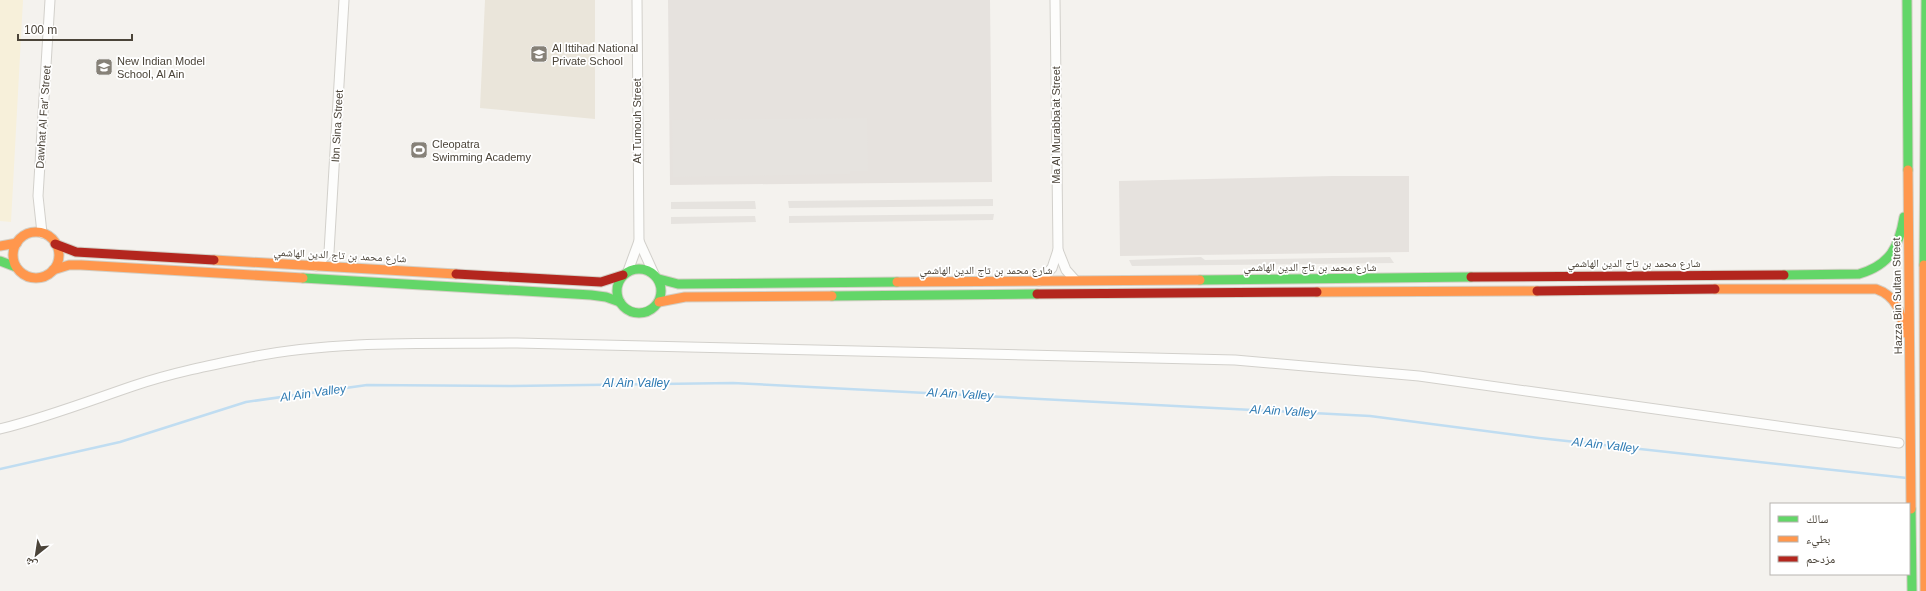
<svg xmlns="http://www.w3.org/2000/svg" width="1926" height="591" font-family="Helvetica,'Noto Naskh Arabic',sans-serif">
<rect width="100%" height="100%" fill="#f4f2ee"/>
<!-- industrial -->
<g fill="#e6e2de">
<polygon points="668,0 990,0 992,182 670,185"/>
<polygon points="1332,176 1409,176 1409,252 1120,256 1119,181"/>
</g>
<!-- education -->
<polygon fill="#eae5da" points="485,0 595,0 595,119 480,108"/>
<!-- sand -->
<polygon fill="#f7f0da" points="0,0 23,0 11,222 0,221"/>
<!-- parking -->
<g fill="#e6e3df">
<polygon points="867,118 868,171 850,171 850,174 673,177 672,120"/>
<polygon points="993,199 993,206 789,208 788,201"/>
<polygon points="755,201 756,209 671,209 671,202"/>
<polygon points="994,214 993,220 789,223 789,216"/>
<polygon points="755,216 756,222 671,224 671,217"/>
<polygon points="1201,257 1205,260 1390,257 1394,263 1132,266 1129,260"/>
</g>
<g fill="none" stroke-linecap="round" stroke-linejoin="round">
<!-- stream -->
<polyline stroke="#c0ddf1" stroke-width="2.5" points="0,469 120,442 246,402 367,385 512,386 733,383 1370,416 1539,438 1907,478"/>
<defs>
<g id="street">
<polyline points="1055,0 1058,250 1066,270 1075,280"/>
<polyline points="42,233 38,196 50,0"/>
<polyline points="639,241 654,274"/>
<polyline points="316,266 329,252 344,0"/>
<polyline points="628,271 639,241 637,0"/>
<polyline points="1039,281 1052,268 1058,250"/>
<path d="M0 429C45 418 89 401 133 386 171 373 211 365 251 357 337 340 429 344 517 343L1235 360 1419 376 1899 443"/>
</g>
<g id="fast">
<polyline points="1907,0 1908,170"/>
<polyline points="0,261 16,267"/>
<polyline points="1924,265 1926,0"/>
<circle cx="639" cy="291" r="22"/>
<path d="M1784 275 1859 274C1890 265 1899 247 1904 217"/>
<polyline points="303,278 591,295 606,297 620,302"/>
<polyline points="659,279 678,284 897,282"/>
<polyline points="1200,280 1471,277"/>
<polyline points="832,296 1037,294"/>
<polyline points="1911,509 1912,591"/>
</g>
<g id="slow">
<polyline points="1908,170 1911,509"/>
<circle cx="36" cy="255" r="23"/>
<polyline points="0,246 17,243"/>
<polyline points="214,260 456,274"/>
<polyline points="1924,265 1925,591"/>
<polyline points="53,270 69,265 81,265 303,278"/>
<polyline points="897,282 1200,280"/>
<path d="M1715 289H1876C1897 296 1901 313 1905 333"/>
<polyline points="1317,292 1537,291"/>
<polyline points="659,302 685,297 832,296"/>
</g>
<g id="jam">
<polyline points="55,244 76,252 214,260"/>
<polyline points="456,274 601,282 623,275"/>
<polyline points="1471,277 1784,275"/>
<polyline points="1537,291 1715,289"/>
<polyline points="1037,294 1317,292"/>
</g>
</defs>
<!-- street casing -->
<use href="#street" stroke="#d2d0cb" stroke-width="11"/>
<!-- fast casing -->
<use href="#fast" stroke="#d3cfc5" stroke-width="11"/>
<!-- slow casing -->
<use href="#slow" stroke="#d3cfc5" stroke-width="11"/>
<!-- jam casing -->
<use href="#jam" stroke="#d3cfc5" stroke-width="11"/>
<!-- street -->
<use href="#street" stroke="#fdfdfc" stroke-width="9"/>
<!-- fast -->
<use href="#fast" stroke="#63d668" stroke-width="9"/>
<!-- slow -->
<use href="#slow" stroke="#ff974d" stroke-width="9"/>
<!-- jam -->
<use href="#jam" stroke="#b3261e" stroke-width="9"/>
</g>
<!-- icons -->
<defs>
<symbol id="school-square" viewBox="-11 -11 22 22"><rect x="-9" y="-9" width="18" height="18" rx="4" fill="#868178" stroke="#fff"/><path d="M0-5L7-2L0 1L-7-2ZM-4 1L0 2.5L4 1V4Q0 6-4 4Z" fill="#fff"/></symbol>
<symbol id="stadium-square" viewBox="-11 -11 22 22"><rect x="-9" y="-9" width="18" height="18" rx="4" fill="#868178" stroke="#fff"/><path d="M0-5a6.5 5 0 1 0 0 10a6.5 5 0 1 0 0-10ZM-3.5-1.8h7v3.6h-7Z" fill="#fff"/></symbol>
</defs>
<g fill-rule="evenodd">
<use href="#school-square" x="529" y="44" width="20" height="20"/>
<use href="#school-square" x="94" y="57" width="20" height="20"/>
<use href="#stadium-square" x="409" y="140" width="20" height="20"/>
</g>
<g text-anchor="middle" stroke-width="3.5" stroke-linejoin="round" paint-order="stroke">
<!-- poi labels -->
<g font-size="11" fill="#4b4439" stroke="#fff" text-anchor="start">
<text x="552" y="52">Al Ittihad National<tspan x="552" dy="13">Private School</tspan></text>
<text x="117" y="65">New Indian Model<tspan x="117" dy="13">School, Al Ain</tspan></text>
<text x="432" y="148">Cleopatra<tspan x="432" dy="13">Swimming Academy</tspan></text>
</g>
<!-- street labels -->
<g font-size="11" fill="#4b4439" stroke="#fff">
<text transform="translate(43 117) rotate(-86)" y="4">Dawhat Al Far' Street</text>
<text transform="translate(637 121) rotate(-90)" y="4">At Tumouh Street</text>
<text transform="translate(1056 125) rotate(-90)" y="4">Ma Al Murabba'at Street</text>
<text transform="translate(337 126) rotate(-87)" y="4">Ibn Sina Street</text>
<text transform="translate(340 255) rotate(3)" y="4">شارع محمد بن تاج الدين الهاشمي</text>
<text x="1634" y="267">شارع محمد بن تاج الدين الهاشمي</text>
<text x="1310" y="271">شارع محمد بن تاج الدين الهاشمي</text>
<text x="986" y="274">شارع محمد بن تاج الدين الهاشمي</text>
<text transform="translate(1897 296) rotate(-91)" y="4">Hazza Bin Sultan Street</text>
</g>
<!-- water labels -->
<g font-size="12" font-style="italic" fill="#2e7ab2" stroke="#fff">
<text x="636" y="387">Al Ain Valley</text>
<text transform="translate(313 393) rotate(-8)" y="4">Al Ain Valley</text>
<text transform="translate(960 394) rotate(3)" y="4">Al Ain Valley</text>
<text transform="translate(1283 411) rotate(3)" y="4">Al Ain Valley</text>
<text transform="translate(1605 445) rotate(6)" y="4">Al Ain Valley</text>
</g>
</g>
<!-- legend -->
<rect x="1770" y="503" width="140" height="72" fill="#ffffff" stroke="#b7b4b0"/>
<rect x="1778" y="516" width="20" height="6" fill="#63d668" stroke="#b7b4b0"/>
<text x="1806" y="523" font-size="12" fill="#4b4439">سالك</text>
<rect x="1778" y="536" width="20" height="6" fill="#ff974d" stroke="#b7b4b0"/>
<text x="1806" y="543" font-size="12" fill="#4b4439">بطيء</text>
<rect x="1778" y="556" width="20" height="6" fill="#b3261e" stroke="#b7b4b0"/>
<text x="1806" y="563" font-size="12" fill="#4b4439">مزدحم</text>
<!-- north arrow -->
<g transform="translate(36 555) rotate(210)" stroke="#ffffff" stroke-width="3" paint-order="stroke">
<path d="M0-3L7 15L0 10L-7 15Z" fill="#4b4439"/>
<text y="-6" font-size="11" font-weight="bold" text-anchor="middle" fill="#4b4439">ش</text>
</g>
<!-- scale -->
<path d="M18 34v6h114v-6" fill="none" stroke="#4b4439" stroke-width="2"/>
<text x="24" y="34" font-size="12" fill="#4b4439" stroke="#ffffff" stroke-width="3" paint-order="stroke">100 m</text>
</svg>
